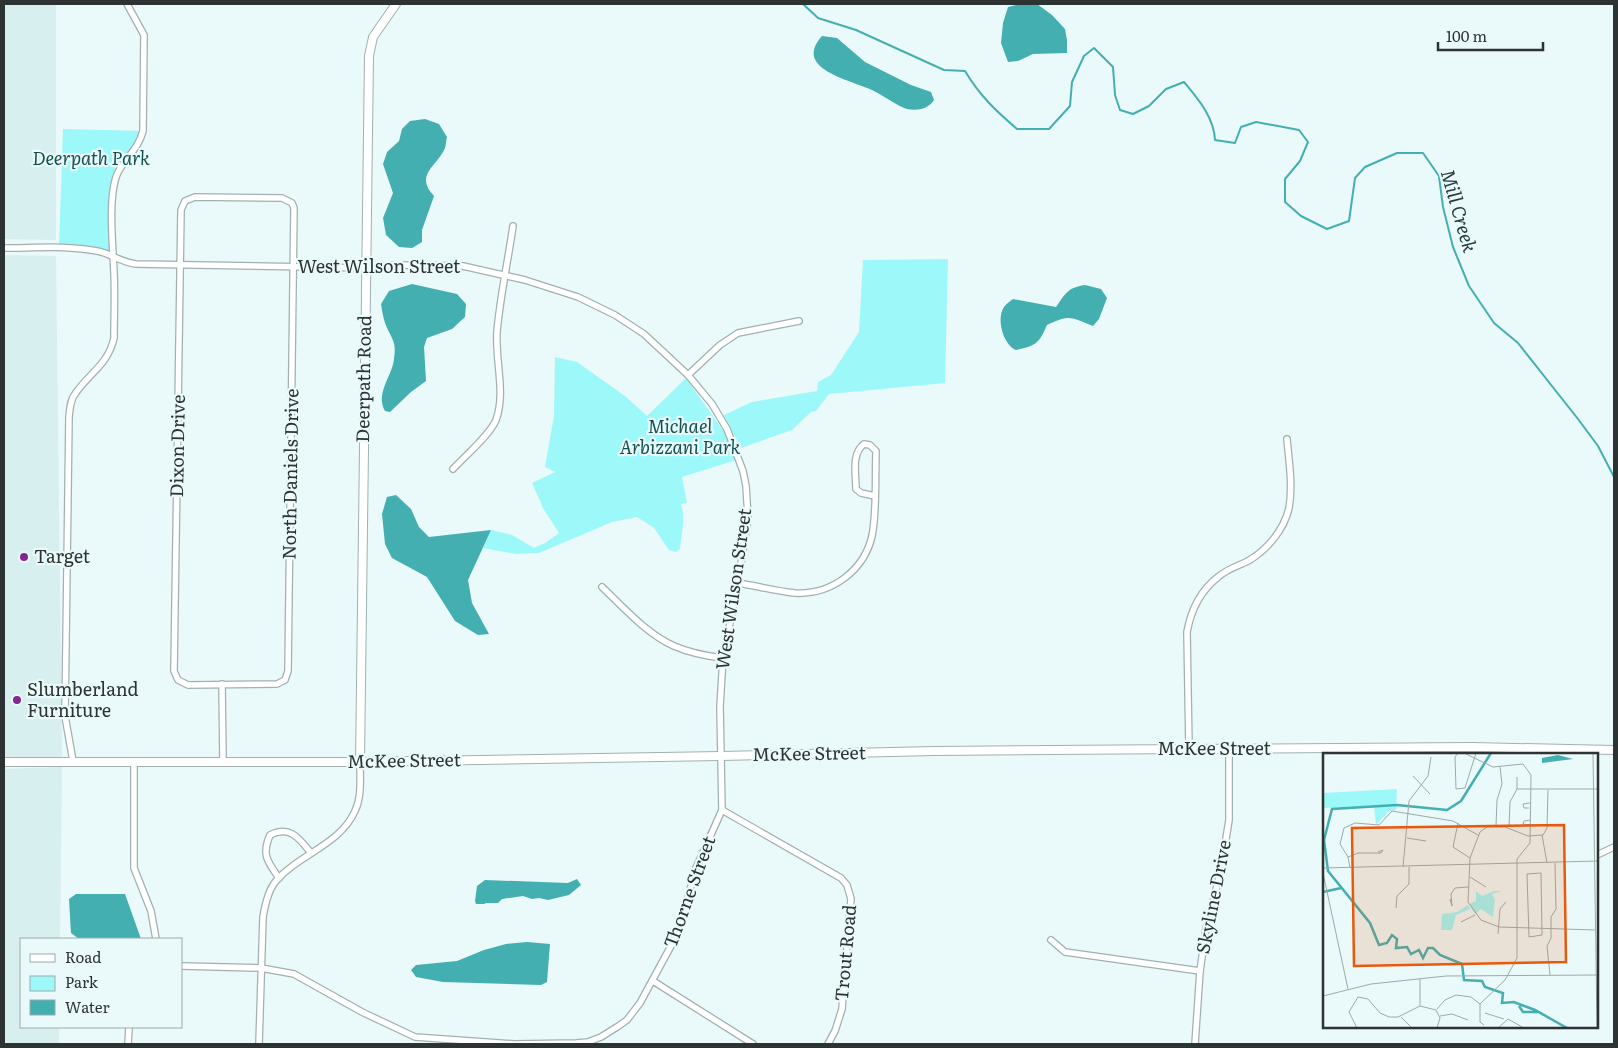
<svg xmlns="http://www.w3.org/2000/svg" width="1618" height="1048" font-family="Literata,serif">
<rect width="100%" height="100%" fill="#eaf9f9"/>
<!-- built -->
<g fill="#d7efef">
<polygon points="4,4 56,4 56,240 4,239"/>
<polygon points="4,255 56,256 62,757 4,757"/>
<polygon points="62,767 60,939 21,939 21,1027 59,1027 59,1044 4,1044 4,769"/>
</g>
<!-- green -->
<g fill="#9df8fa">
<polygon points="63,129 143,131 119,169 114,186 113,257 99,251 59,248"/>
<polygon points="948,259 945,383 829,394 816,411 811,412 792,430 741,448 724,415 752,402 817,391 818,382 831,375 859,332 863,260"/>
<path d="M555 357 577 362 625 396 647 416 686 378 724 432 736 460 682 477 687 503 681 504C686 516 681 536 680 549L676 552 669 550 654 528 637 517 612 522 539 553 516 554 483 548 491 530 512 535 534 548 545 543 559 533 543 508 532 483 555 472 545 467 554 416Z"/>
</g>
<!-- water -->
<g fill="#44afb1">
<polygon points="1020,4 1037,4 1052,15 1065,29 1067,40 1067,53 1033,54 1018,61 1008,62 1001,43 1003,23 1008,7"/>
<path d="M822 36 837 38 865 62 911 85 931 92 934 100C928 109 918 111 907 109 897 106 883 95 872 90 851 80 792 69 822 36Z"/>
<path d="M425 119 439 124 447 137C446 140 446 145 445 148 437 167 414 174 434 196L422 230V242L412 248 399 247 386 235 383 218 393 193 383 164 387 152 399 141 402 129 410 121Z"/>
<path d="M412 284 457 294 466 304 465 317 452 329 427 338 424 347 426 381 411 392 390 412 385 411C375 393 392 377 394 359 397 340 391 339 385 323 383 317 382 310 381 304L389 291Z"/>
<path d="M1085 285 1101 289 1107 298 1099 319 1093 326C1071 317 1069 314 1047 325 1039 344 1035 346 1016 350 1003 345 996 318 1004 307 1006 304 1010 301 1013 299L1056 307C1066 293 1067 288 1085 285Z"/>
<polygon points="396,495 411,509 419,527 429,537 491,530 468,580 472,603 489,634 478,635 455,621 427,577 392,558 385,544 382,514 387,497"/>
<polygon points="577,879 581,885 569,895 548,900 539,898 532,899 523,896 502,899 498,903 486,903 484,904 476,904 475,901 477,886 485,880 568,883"/>
<polygon points="76,894 125,894 141,939 79,939 71,933 69,899"/>
<polygon points="527,942 550,944 547,982 541,985 443,982 416,977 411,970 416,965 457,961 484,950 506,944"/>
</g>
<g fill="none" stroke-linecap="round" stroke-linejoin="round">
<!-- stream -->
<path stroke="#44afb1" stroke-width="2" d="M803 4 818 18 856 30 944 70 965 71C980 96 995 110 1017 129H1049L1070 106 1072 82 1084 56 1094 48 1113 67 1115 95 1120 110 1133 114 1149 106 1166 89 1184 82C1198 99 1214 117 1215 140L1235 143 1241 127 1256 122 1299 130 1308 142 1300 161 1285 179V202L1301 216 1327 229 1349 221 1355 178 1365 167 1397 153H1423L1439 176 1443 207 1453 247 1469 286 1494 323 1518 343 1578 419 1598 446 1614 477"/>
<defs>
<g id="street">
<polygon points="195,197 282,198 292,203 294,208 288,671 285,680 277,684 188,685 178,680 174,671 181,210 185,201"/>
<path d="M4 248C34 248 67 245 97 251 110 253 120 262 136 264L365 268 396 265 463 266 525 280 578 297 615 315 644 334 688 375 712 404 727 429 743 471 746 486 748 517 738 583 723 658 720 706 722 810 696 868 678 933 640 1003 627 1020 617 1027 601 1037 588 1042 576 1043 514 1044 415 1037 362 1012 294 974 261 968 181 966"/>
<polyline points="688,375 720,345 738,333 799,321"/>
<path d="M453 469C464 457 490 435 496 420 506 393 495 361 497 332 500 297 508 261 513 226"/>
<path d="M738 583C757 586 776 591 795 593 831 595 864 571 872 536 877 512 875 476 876 451L870 445 864 444C851 454 856 474 856 489L861 493 875 496"/>
<path d="M602 587C624 608 647 634 674 646 690 653 706 656 723 658"/>
<polyline points="222,684 223,762"/>
<path d="M1189 749 1187 632C1191 610 1200 591 1218 577 1227 569 1238 566 1248 561 1267 550 1284 530 1289 508 1293 486 1289 462 1287 439"/>
<path d="M73 761 65 716 69 417C70 409 70 400 75 394 89 373 108 365 114 338 114 317 115 295 114 273 113 247 108 202 116 177 122 160 138 151 143 131L144 35 127 4"/>
<polyline points="134,762 134,868 151,911 156,939"/>
<polyline points="722,810 841,878 847,885 851,899 842,1009 835,1031 828,1044"/>
<polyline points="1597,855 1614,847"/>
<path d="M279 878C268 862 261 855 270 835 290 825 299 838 311 853"/>
<polyline points="1051,940 1065,952 1200,971"/>
<polyline points="653,981 753,1044"/>
<polyline points="128,1044 129,1027"/>
<path d="M259 1044 263 917C265 905 268 890 276 881 299 854 340 845 355 811 362 796 360 778 360 762"/>
<polyline points="1195,1044 1200,971 1206,929 1221,870 1229,820 1229,749"/>
</g>
<g id="secondary">
<polyline points="4,762 352,762 721,756 934,751 1189,749 1472,747 1614,750"/>
<polyline points="360,762 369,56 373,37 396,4"/>
</g>
</defs>
<!-- street casing -->
<use href="#street" stroke="#a2b0b0" stroke-width="8"/>
<!-- secondary casing -->
<use href="#secondary" stroke="#a2b0b0" stroke-width="10"/>
<!-- street -->
<use href="#street" stroke="#fff" stroke-width="5.5"/>
<!-- secondary -->
<use href="#secondary" stroke="#fff" stroke-width="8"/>
</g>
<!-- markers -->
<g fill="#852690" stroke="#eaf9f9" stroke-width="2">
<circle cx="24" cy="557" r="5"/>
<circle cx="17" cy="700" r="5"/>
</g>
<g text-anchor="middle" stroke-width="4.5" stroke-linejoin="round" paint-order="stroke">
<!-- park labels -->
<g font-size="18" font-style="italic" fill="#125052" stroke="#eaf9f9">
<text x="91" y="165">Deerpath Park</text>
<text x="680" y="433">Michael<tspan x="680" dy="21">Arbizzani Park</tspan></text>
</g>
<!-- street labels -->
<g font-size="18" fill="#2d3333" stroke="#eaf9f9">
<text x="379" y="273">West Wilson Street</text>
<text transform="translate(364 379) rotate(-89)" y="6">Deerpath Road</text>
<text transform="translate(178 446) rotate(-89)" y="6">Dixon Drive</text>
<text transform="translate(291 474) rotate(-89)" y="6">North Daniels Drive</text>
<text transform="translate(734 589) rotate(-82)" y="6">West Wilson Street</text>
<text x="1214" y="755">McKee Street</text>
<text transform="translate(809 754) rotate(-1)" y="6">McKee Street</text>
<text transform="translate(404 761) rotate(-1)" y="6">McKee Street</text>
<text transform="translate(690 892) rotate(-70)" y="6">Thorne Street</text>
<text transform="translate(1214 897) rotate(-79)" y="6">Skyline Drive</text>
<text transform="translate(846 953) rotate(-85)" y="6">Trout Road</text>
</g>
<!-- poi labels -->
<g font-size="18" fill="#2d3333" stroke="#eaf9f9" text-anchor="start">
<text x="34" y="563">Target</text>
<text x="27" y="696">Slumberland<tspan x="27" dy="21">Furniture</tspan></text>
</g>
<!-- water labels -->
<g font-size="19" font-style="italic" fill="#253d3e" stroke="#eaf9f9">
<text transform="translate(1459 211) rotate(74)" y="7">Mill Creek</text>
</g>
</g>
<!-- overview -->
<g transform="translate(1323 753)">
<rect width="275" height="275" fill="#eaf9f9"/>
<path d="M74 36 73 57 66 58 53 72 51 53 0 55V40ZM153 138 159 143 171 138H179L169 141 172 147 170 164 158 156 152 161 146 151 153 148ZM145 152 147 156 133 162 129 177H118L119 161 134 159Z" fill="#9df8fa"/>
<path d="M235 2 250 6 219 10V5Z" fill="#44afb1"/>
<path fill="none" stroke="#44afb1" stroke-width="2.5" d="M168 0 138 48 124 57 74 52 9 56 1 87 5 118 47 170 56 192 64 190 69 182 74 186 73 195 84 194 88 201 96 197 100 205 105 195H110L117 202 139 211 141 227 159 228 162 234 180 240 179 250 191 249 212 257 244 275M0 139 18 135M196 253 200 259H215"/>
<path fill="none" stroke="#9eaaaa" stroke-width="1" d="M135 0 132 4 133 36 142 35 153 0M141 0 170 14 200 11 208 22 207 90 194 106V205L182 227 157 251M270 0 274 275M90 23 107 41M194 36H275M225 37 224 75 220 82 205 83 182 74H164L157 79 147 105 145 149 158 167 176 174 273 177M206 55H201L200 51 207 50M135 70 130 94 147 105M207 72 200 71 201 68 207 67M173 73 174 47 179 31 177 14M186 74 187 49 194 36V24M219 82 224 110M84 85 103 88M25 104 35 100H58L60 97 55 99M80 114 86 48 105 23 108 4M0 115 275 108M27 115 25 104 17 91 21 75 32 70 56 72 69 58 130 68 155 82M0 120 25 236M218 120 219 182 206 184 204 121ZM147 124 163 134M127 146 129 153 128 141 132 135 145 134M73 155 74 143 86 131V114M138 169 152 162M175 181 177 156 183 149M227 222 224 193 228 185V164L233 156 232 110M0 243 48 231 123 223 275 222M157 251V269L161 272M97 253V226M114 256 122 247 133 242 148 244 157 251M113 257 117 265 114 275M162 260 181 266M117 263 129 261 145 267M78 264 89 275M34 275 26 259 35 244 45 246 57 260 66 264H75L97 253 113 257M175 275 185 266 201 275"/>
<path fill="#e8590c" fill-opacity="0.15" stroke="#e8590c" stroke-width="2.5" d="M241 72 243 209 31 213 29 75Z"/>
<rect width="275" height="275" fill="none" stroke="#2d3333" stroke-width="2.5"/>
</g>
<!-- border -->
<rect width="1618" height="1048" fill="none" stroke="#2d3333" stroke-width="10"/>
<!-- legend -->
<rect x="20" y="938" width="162" height="90" fill="#eaf9f9" stroke="#9eaaaa"/>
<rect x="30" y="954" width="25" height="8" fill="#ffffff" stroke="#9eaaaa"/>
<text x="65" y="963" font-size="15" fill="#2d3333">Road</text>
<rect x="30" y="976" width="25" height="15" fill="#9df8fa" stroke="#9eaaaa"/>
<text x="65" y="988" font-size="15" fill="#2d3333">Park</text>
<rect x="30" y="1000" width="25" height="15" fill="#44afb1" stroke="#9eaaaa"/>
<text x="65" y="1013" font-size="15" fill="#2d3333">Water</text>
<!-- scale -->
<path d="M1438 42v8h105v-8" fill="none" stroke="#2d3333" stroke-width="2.5"/>
<text x="1446" y="42" font-size="15" fill="#2d3333" stroke="#eaf9f9" stroke-width="4" paint-order="stroke">100 m</text>
</svg>
